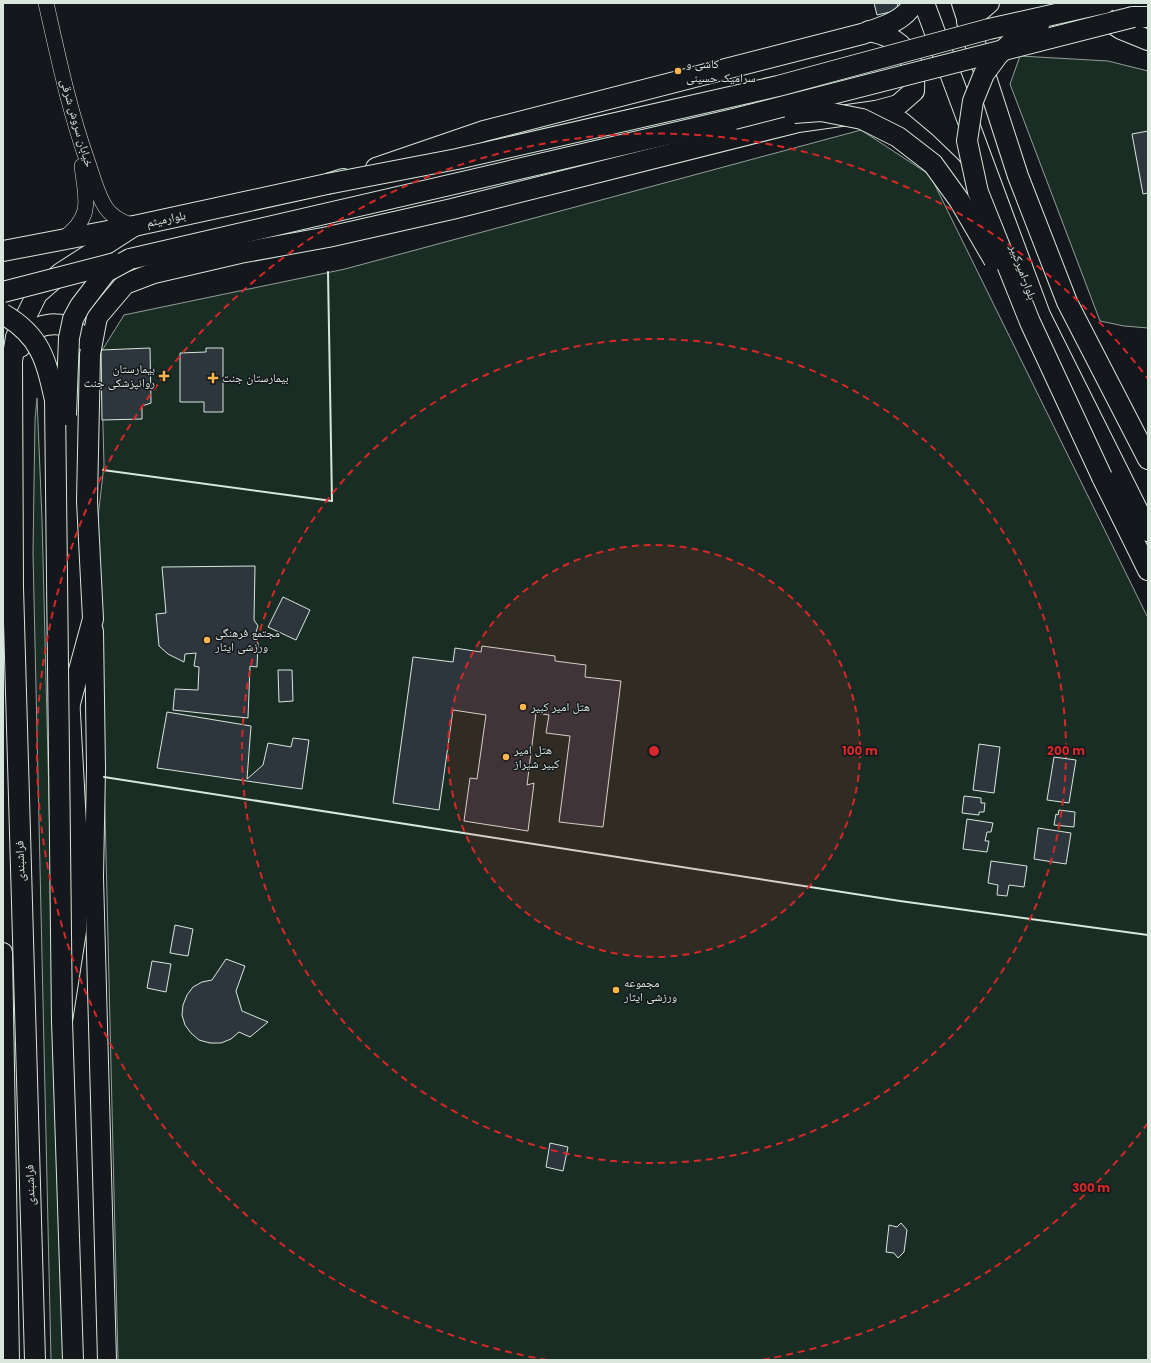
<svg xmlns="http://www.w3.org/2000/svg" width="1151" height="1363" font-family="Poppins,'Noto Naskh Arabic',sans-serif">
<rect width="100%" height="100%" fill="#14181c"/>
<!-- green -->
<g fill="#1a2d24" stroke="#939e99">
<polygon points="1020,56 1108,61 1148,71 1148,328 1124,326 1100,321 1010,84"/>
<polygon points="861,130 930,175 1148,618 1148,1360 118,1360 98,517 104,465 101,352 124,315 345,269"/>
<polygon points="37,398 42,519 63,1360 51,1360 33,553 35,420"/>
</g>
<!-- building -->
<g fill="#2c363c" stroke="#d8e6dc">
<polygon points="874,3 897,3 899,10 877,15"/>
<polygon points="1148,131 1148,193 1143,194 1132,134"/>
<polygon points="150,348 151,403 142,406 142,419 102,420 101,350"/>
<polygon points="206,348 223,348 223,412 204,412 204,402 180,402 180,353 206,352"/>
<polygon points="255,566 254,620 258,626 254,638 258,643 257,667 250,666 248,718 173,710 175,689 198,690 199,667 194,666 196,653 185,654 184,662 168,654 159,646 156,614 166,613 162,567"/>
<polygon points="283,597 310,610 296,640 268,627"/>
<polygon points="482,646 555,656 555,661 586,665 585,677 621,681 603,827 559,822 570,736 546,733 549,715 536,713 527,785 534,783 528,831 464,821 470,778 477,779 486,715 453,710 439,810 393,803 413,657 453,662 455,648 481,652"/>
<polygon points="278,670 292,670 293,701 279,702"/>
<polygon points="167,712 251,726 247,779 263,765 268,743 291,747 293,738 309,740 302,789 157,768"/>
<polygon points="979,744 1000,747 994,793 973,790"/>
<polygon points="1054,757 1076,760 1069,803 1047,800"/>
<polygon points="964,796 981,798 981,803 985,803 984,812 979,812 979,815 962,813"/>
<polygon points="1059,810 1075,812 1074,827 1054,825 1056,814 1058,815"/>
<polygon points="967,819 993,823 991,832 987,832 985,841 989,841 987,852 963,849"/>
<polygon points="1038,828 1071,833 1066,864 1034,859"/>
<polygon points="991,861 1027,866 1024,887 1009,885 1007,896 997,895 998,885 988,883"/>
<polygon points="175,925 193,929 188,956 170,953"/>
<polygon points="226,959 245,966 236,991 242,1011 268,1022 250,1037 239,1032 231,1039 221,1043 210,1043 199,1040 191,1033 185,1025 182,1015 183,1005 187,995 193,987 202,982 212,980"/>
<polygon points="152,961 171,964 166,992 147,988"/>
<polygon points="550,1143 568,1147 563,1171 546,1167"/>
<polygon points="901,1223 907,1230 904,1252 898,1258 894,1253 886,1252 889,1225 897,1227"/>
</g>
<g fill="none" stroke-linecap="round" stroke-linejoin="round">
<defs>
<g id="tertiary">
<path d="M46 3C58 56 69 109 87 160 92 174 96 190 103 203 109 215 121 222 134 226"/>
<path d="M63 239C94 216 86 200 82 166"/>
</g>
<g id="secondary">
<polyline points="94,631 96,768 94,877 107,1360"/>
<polyline points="3,952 10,1360"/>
</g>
<g id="primary">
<polyline points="924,3 1040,315 1148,531"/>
<polyline points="962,3 1018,176 1067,302 1148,459"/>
<polyline points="1100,15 1121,29 1148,40"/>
<polyline points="1133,17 1148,17"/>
<polyline points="967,22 989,3"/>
<path d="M869 31C904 38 916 56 914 91L898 105 876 111"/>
<path d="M376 168 484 131 862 34C882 27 903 22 914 3"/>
<polyline points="3,251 134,226 327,184 343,179"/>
<polyline points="130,259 734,119"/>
<polyline points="1016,271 1035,303"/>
<path d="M20 347C21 344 23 338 26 336 40 321 72 319 82 339"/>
<polyline points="1102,477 1148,570"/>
<polyline points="69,695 78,861 76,931 62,1021 73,1360"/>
<polyline points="69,707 93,619 87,501 90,354 97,317 125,284 154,273 240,253 328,237 452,209 798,122 876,111 901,122 926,143 951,167 970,192 982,212"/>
<polyline points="35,1360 13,587 12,361 16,337 37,294 61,273 134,226"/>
</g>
</defs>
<!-- tertiary casing -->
<use href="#tertiary" stroke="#d8e6dc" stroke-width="16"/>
<!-- secondary casing -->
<use href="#secondary" stroke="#d8e6dc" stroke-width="20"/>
<!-- primary casing -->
<use href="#primary" stroke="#d8e6dc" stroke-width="22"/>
<!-- tertiary -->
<use href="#tertiary" stroke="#14181c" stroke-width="15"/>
<!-- secondary -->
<use href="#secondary" stroke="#14181c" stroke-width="18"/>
<!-- primary -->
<use href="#primary" stroke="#14181c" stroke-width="20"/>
<defs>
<g id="primary-bridge">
<polyline points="1039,25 1017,37 998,55 984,74 973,101 967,141 978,192 1030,322 1102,477"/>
<polyline points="794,113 821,111 862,119 898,137 933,164 959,200 994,260"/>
<polyline points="734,119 1133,17"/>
<polyline points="327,184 457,159 778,86 989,29 1105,3"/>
<polyline points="3,292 115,263"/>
<path d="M3 314C41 336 46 360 55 400L62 1021"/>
<polyline points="66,415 69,338 73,319 80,306 106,272 130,259"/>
</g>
</defs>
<!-- primary-bridge casing -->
<use href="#primary-bridge" stroke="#d8e6dc" stroke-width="22" stroke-linecap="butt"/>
<!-- primary-bridge -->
<use href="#primary-bridge" stroke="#14181c" stroke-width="20"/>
<!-- wall -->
<g stroke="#d8e6dc" stroke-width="2">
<polyline points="103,470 332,501 328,272"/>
<polyline points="104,777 900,901 1148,935"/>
</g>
</g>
<!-- distance rings -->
<circle cx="654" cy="751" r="206" fill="#d62828" fill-opacity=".12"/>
<g fill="none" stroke="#d62828" stroke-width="2" stroke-dasharray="7 5">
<circle cx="654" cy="751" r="206"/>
<circle cx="654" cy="751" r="412"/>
<path d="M1148 1123A618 618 0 0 1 761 1360M547 1360A618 618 0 1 1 1148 379"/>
</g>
<!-- markers -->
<g fill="#ffb74d" stroke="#14181c" stroke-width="1.5">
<circle cx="678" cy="71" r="4"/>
<path d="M162 370h4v4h4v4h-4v4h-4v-4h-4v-4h4z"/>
<path d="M211 372h4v4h4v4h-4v4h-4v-4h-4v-4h4z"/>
<circle cx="207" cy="640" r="4"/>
<circle cx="523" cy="707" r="4"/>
<circle cx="506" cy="757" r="4"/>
<circle cx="616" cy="990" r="4"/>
</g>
<g text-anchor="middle" stroke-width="3" stroke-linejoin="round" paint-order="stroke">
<!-- poi labels -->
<g font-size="12" fill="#d8e6dc" stroke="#14181c" text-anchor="start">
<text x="686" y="68">کاشی و<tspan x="686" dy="14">سرامیک حسینی</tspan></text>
<text x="155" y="373" text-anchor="end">بیمارستان<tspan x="155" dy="14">روانپزشکی جنت</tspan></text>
<text x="222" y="382">بیمارستان جنت</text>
<text x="215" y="637">مجتمع فرهنگی<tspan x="215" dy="14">ورزشی ایثار</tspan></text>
<text x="531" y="711">هتل امیر کبیر</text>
<text x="514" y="754">هتل امیر<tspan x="514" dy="14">کبیر شیراز</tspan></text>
<text x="624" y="987">مجموعه<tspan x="624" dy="14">ورزشی ایثار</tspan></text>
</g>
<!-- street labels -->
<g font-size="12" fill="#d8e6dc" stroke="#14181c">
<text transform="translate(77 123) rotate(74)" y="4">خیابان سروش شرقی</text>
<text transform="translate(166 219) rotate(-12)" y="4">بلوارمیثم</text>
<text transform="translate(1023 272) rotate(70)" y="4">بلوار امیرکبیر</text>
<text transform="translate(20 861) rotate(-92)" y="4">فراشبندی</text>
<text transform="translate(30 1185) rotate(-92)" y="4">فراشبندی</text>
</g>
</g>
<circle cx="654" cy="751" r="6" fill="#d62828" stroke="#14181c" stroke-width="2"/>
<g font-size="12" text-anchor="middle" font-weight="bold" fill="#d62828" stroke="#14181c" stroke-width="3" stroke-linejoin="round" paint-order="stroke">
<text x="860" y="755">100 m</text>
<text x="1066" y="755">200 m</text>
<text x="1091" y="1192">300 m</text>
</g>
<!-- border -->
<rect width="1151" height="1363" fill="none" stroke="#d8e6dc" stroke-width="8"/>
</svg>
